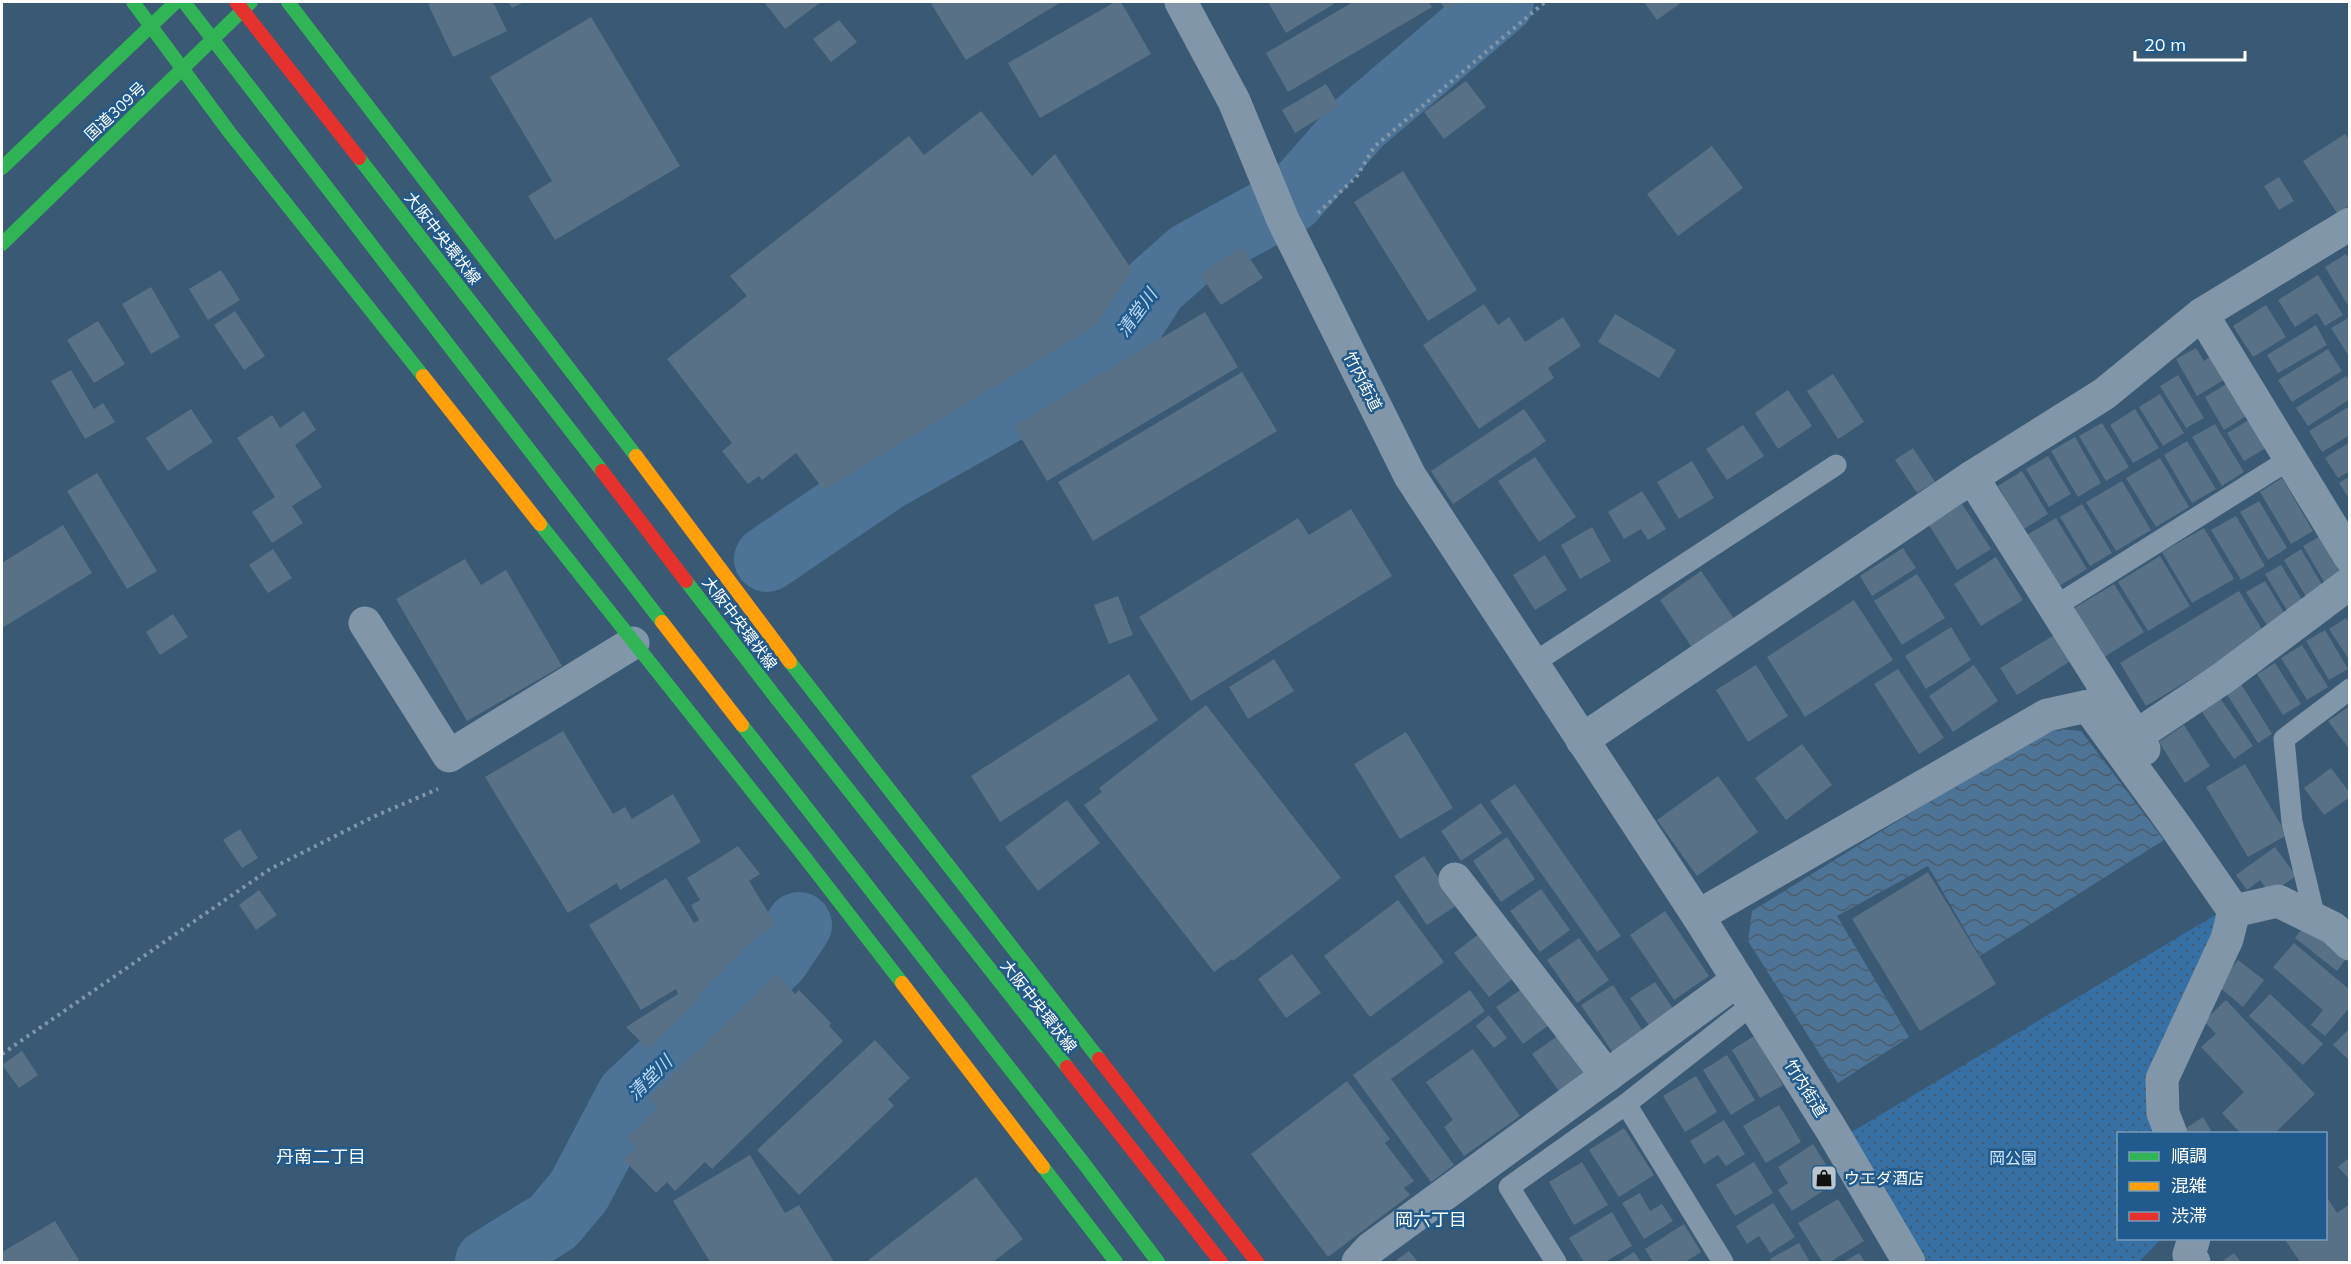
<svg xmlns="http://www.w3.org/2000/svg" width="2351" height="1264" font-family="Mulish,'Noto Sans JP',sans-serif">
<defs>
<pattern id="grass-dots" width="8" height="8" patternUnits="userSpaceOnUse" patternTransform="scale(1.5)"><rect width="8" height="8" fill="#3670a4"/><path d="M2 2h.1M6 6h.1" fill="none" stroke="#435a6f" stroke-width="1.8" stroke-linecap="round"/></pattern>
<pattern id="water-waves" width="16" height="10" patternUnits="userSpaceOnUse" patternTransform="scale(1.5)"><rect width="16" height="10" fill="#4d7397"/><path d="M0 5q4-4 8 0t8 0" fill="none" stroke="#4c5c6a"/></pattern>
</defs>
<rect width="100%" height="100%" fill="#3a5974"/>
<!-- grass -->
<polygon fill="url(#grass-dots)" points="2217,914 2158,1133 2118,1134 2118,1238 2161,1239 2139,1262 1928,1262 1850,1133"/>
<!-- water -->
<polygon fill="url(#water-waves)" points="2048,728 2081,731 2164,840 1980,956 1928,866 1837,916 1909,1037 1838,1083 1748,941 1752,911"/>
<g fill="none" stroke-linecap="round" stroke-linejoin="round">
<!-- river -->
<g stroke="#4d7397" stroke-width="66">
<polyline points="767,559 886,478 1012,407 1121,339 1155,286 1190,255 1292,199 1359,123 1501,2"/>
<polyline points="488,1262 553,1222 579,1191 629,1096 777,958 799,925"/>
</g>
</g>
<!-- building -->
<g fill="#587186">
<polygon points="434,2 493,2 507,31 453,57 428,4"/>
<polygon points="508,2 524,2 512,8"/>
<polygon points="764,2 821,2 785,29"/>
<polygon points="930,2 1061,2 966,60"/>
<polygon points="1115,2 1121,2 1151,54 1040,118 1008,63"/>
<polygon points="1268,2 1337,2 1286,33"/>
<polygon points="1353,2 1429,2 1432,7 1288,92 1266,53"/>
<polygon points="1440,2 1459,2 1446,10"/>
<polygon points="1644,2 1682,2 1657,20"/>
<polygon points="591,17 680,166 555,240 528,196 552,181 490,77"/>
<polygon points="839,20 857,42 831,62 813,39"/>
<polygon points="1466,81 1486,107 1444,139 1424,112"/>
<polygon points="1326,84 1339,106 1295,133 1282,110"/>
<polygon points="981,111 1032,176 1055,154 1132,270 1096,325 824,490 796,453 762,480 759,476 748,484 722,451 732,443 667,359 747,296 730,276 909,136 924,155"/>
<polygon points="2345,134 2350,141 2350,205 2337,213 2303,161"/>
<polygon points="1712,146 1743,188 1678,236 1647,194"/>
<polygon points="1403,171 1477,290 1428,321 1354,202"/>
<polygon points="2279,177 2294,201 2279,210 2264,186"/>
<polygon points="1242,247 1263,278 1221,305 1200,274"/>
<polygon points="2346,254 2350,260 2350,309 2325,267"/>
<polygon points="221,270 240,300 208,320 189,289"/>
<polygon points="2318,275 2343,315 2325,326 2317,313 2295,327 2278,300"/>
<polygon points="151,287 180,337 151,354 122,304"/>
<polygon points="1484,304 1498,325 1509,317 1525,342 1563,317 1581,346 1548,368 1554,378 1479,429 1423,345"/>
<polygon points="2266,305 2286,337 2253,357 2233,326"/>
<polygon points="235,311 265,356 244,370 214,325"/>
<polygon points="1205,312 1238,367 1047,481 1014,426"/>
<polygon points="1615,314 1676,350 1659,378 1598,342"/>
<polygon points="2350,317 2350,358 2331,328"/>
<polygon points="98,321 125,364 94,383 67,340"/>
<polygon points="2316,325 2327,345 2278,373 2267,355"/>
<polygon points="2196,348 2204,361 2213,355 2227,378 2197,396 2176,359"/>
<polygon points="2328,349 2342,371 2292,402 2278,380"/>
<polygon points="71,370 94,409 103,403 115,422 85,439 51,381"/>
<polygon points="1242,372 1277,431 1093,541 1058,482"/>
<polygon points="1833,374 1864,422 1838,439 1807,391"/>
<polygon points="2178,375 2204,418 2186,428 2160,386"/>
<polygon points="2346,376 2350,382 2350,399 2308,426 2296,408"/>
<polygon points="2231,381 2251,413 2224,430 2205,397"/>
<polygon points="1788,390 1812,426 1778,449 1755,413"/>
<polygon points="2160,394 2184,433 2163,446 2139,407"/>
<polygon points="2350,406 2350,435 2322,452 2309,431"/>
<polygon points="191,409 213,442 168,471 146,438"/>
<polygon points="1524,409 1546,441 1453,504 1431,471"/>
<polygon points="2135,409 2159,448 2133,463 2110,425"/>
<polygon points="304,411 316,430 295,445 322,487 292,506 303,523 272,543 252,512 275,497 237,438 272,415 280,428"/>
<polygon points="2252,418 2269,446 2244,461 2227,433"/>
<polygon points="2102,423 2129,467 2106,481 2079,436"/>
<polygon points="2215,424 2244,472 2222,486 2192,437"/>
<polygon points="1743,425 1764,456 1727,480 1706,449"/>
<polygon points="2075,437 2101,483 2078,497 2051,451"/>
<polygon points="2187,441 2216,489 2192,503 2164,455"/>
<polygon points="2350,442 2350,471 2338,478 2325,458"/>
<polygon points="1913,448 1935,482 1917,493 1895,460"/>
<polygon points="2048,456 2071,494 2049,507 2026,469"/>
<polygon points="1535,457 1576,517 1539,542 1498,481"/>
<polygon points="2160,458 2189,507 2156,527 2126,478"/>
<polygon points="1692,461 1714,498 1679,519 1657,482"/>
<polygon points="2022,471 2048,514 2024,529 1998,486"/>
<polygon points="97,473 157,571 127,589 67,491"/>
<polygon points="2350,476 2350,500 2339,483"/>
<polygon points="2282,478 2313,531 2291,544 2260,492"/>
<polygon points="2122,481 2151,530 2116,551 2086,502"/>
<polygon points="1642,491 1666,529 1648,540 1641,529 1624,539 1608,512"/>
<polygon points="2259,501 2287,548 2268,560 2240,512"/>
<polygon points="1962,504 1991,549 1957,570 1929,525"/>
<polygon points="2082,504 2112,553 2090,566 2060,517"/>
<polygon points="1351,509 1392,576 1191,701 1139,617 1298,518 1309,535"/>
<polygon points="2236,516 2265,566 2241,580 2211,530"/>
<polygon points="2056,518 2087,569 2051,591 2020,539"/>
<polygon points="63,525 92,573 2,628 2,563"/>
<polygon points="1592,527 1611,561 1580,579 1561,545"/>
<polygon points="2204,528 2234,579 2192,603 2162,552"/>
<polygon points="2322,535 2346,575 2327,587 2303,546"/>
<polygon points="1903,548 1916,568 1872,596 1860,576"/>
<polygon points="273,549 292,578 268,593 249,565"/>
<polygon points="2301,549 2325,590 2308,600 2284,560"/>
<polygon points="1545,555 1567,590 1535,610 1513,575"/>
<polygon points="2160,556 2190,606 2148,631 2118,582"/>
<polygon points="1996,557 2023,600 1981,626 1954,584"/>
<polygon points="465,559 481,585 506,570 562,666 467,721 396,599"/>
<polygon points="2281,565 2304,603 2288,612 2265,574"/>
<polygon points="1701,571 1737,623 1695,652 1660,600"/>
<polygon points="1917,574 1945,618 1902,645 1874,601"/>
<polygon points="2265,581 2286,616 2268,627 2246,592"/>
<polygon points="2114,584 2144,632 2101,659 2071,610"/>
<polygon points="2239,591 2265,634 2146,706 2120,663"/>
<polygon points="1118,596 1133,635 1109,644 1094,605"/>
<polygon points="1854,600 1893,660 1805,717 1767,657"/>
<polygon points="173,614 188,637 160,655 146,632"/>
<polygon points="2346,618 2350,624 2350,661 2329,629"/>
<polygon points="1951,627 1971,660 1926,689 1905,656"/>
<polygon points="2325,630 2348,669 2329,680 2306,641"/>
<polygon points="2056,634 2072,660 2017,695 2000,668"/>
<polygon points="2302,645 2328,687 2307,700 2281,658"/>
<polygon points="1274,659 1294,691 1248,719 1229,687"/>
<polygon points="2275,663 2301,704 2283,715 2257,674"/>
<polygon points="1756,665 1788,716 1748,742 1716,690"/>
<polygon points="1974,665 1998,701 1953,732 1929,696"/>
<polygon points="1898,669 1944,738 1919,754 1874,684"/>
<polygon points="1129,674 1158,720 1000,822 971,776"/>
<polygon points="2241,684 2272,734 2258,743 2226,693"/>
<polygon points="2218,695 2253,746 2234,759 2199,708"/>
<polygon points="1206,705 1341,878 1233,961 1232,959 1214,972 1084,805 1102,792 1099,788"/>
<polygon points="2350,706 2350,750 2328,721"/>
<polygon points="2184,725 2210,766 2185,783 2159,742"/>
<polygon points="563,731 613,814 625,807 632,819 673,794 701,842 620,890 617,883 568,913 485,777"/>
<polygon points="1406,732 1453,808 1400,839 1354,764"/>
<polygon points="1802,744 1832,785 1786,820 1755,778"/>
<polygon points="2245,764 2287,835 2248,857 2206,787"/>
<polygon points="2331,768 2350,793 2350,797 2324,815 2304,788"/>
<polygon points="1718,776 1758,832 1697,876 1657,820"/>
<polygon points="1515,784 1621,936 1597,952 1490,801"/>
<polygon points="1067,800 1100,843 1038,891 1005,847"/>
<polygon points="1481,803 1502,833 1461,861 1441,831"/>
<polygon points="240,829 258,858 242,868 223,840"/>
<polygon points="1507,837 1535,879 1501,902 1473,861"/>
<polygon points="738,846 760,874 749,881 776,925 756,937 700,993 701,997 648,1049 626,1027 678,994 676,989 641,1010 589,925 666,878 694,923 699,920 691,905 700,900 687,878"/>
<polygon points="2275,847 2296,876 2270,894 2260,880 2247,890 2236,875"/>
<polygon points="1424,856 1457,905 1427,925 1394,876"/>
<polygon points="1928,872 1996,984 1920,1031 1852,919"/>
<polygon points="1541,889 1570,930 1540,952 1510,911"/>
<polygon points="259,890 277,915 256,930 239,905"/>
<polygon points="1398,900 1444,962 1370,1017 1324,956"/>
<polygon points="1665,911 1709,976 1674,1000 1630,935"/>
<polygon points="2308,921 2349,955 2337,971 2295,938"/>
<polygon points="1480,933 1515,977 1489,997 1454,953"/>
<polygon points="1579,938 1609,980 1577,1003 1547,960"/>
<polygon points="2294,943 2350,990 2350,1007 2325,1036 2311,1025 2323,1010 2273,967"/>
<polygon points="1292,954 1321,993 1286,1018 1258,979"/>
<polygon points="2238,960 2264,980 2243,1007 2218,986"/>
<polygon points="776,974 795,994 799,990 831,1023 829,1026 843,1041 712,1169 705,1162 675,1191 667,1182 656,1193 623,1159 636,1147 627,1138 658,1107 649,1098"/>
<polygon points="1655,982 1676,1013 1652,1030 1630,998"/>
<polygon points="1613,985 1644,1033 1613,1053 1581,1005"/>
<polygon points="1523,988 1549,1025 1523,1044 1496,1007"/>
<polygon points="1470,990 1485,1011 1391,1079 1454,1165 1431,1182 1353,1075"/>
<polygon points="2270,994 2323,1044 2303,1065 2249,1016"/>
<polygon points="2226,1000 2315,1094 2274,1134 2241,1134 2222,1113 2244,1092 2201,1047 2216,1034 2204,1021"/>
<polygon points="1489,1015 1507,1038 1494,1048 1476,1026"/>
<polygon points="2350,1028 2350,1061 2333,1045"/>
<polygon points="1559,1035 1588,1075 1561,1094 1532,1054"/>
<polygon points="1754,1036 1783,1085 1760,1098 1732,1050"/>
<polygon points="875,1040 910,1078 888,1099 894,1106 799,1195 757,1150"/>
<polygon points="1473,1049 1520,1116 1464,1156 1444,1127 1453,1120 1426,1082"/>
<polygon points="22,1051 38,1075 19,1088 2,1065"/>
<polygon points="1727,1055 1755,1100 1731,1115 1703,1070"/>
<polygon points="1696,1076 1717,1112 1685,1132 1663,1096"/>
<polygon points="1347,1081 1390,1139 1385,1143 1414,1181 1404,1188 1410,1195 1328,1257 1251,1154"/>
<polygon points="1779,1105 1801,1142 1766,1163 1743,1126"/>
<polygon points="2203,1117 2213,1134 2181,1134 2180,1132"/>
<polygon points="1724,1120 1745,1154 1726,1166 1718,1155 1704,1164 1690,1141"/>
<polygon points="1624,1128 1654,1175 1619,1197 1589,1150"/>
<polygon points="1813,1144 1837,1182 1792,1211 1778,1190 1788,1183 1778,1167"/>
<polygon points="750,1155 785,1213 799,1205 834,1262 710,1262 673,1201"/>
<polygon points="2350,1157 2350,1180 2338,1167"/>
<polygon points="1582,1162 1608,1205 1574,1225 1549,1182"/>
<polygon points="1754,1162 1773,1193 1735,1216 1716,1185"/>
<polygon points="976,1177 1023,1239 993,1262 866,1262"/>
<polygon points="1640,1193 1650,1211 1662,1204 1673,1221 1644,1239 1622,1203"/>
<polygon points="2326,1196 2337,1213 2350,1204 2350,1262 2300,1262 2284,1238 2326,1238"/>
<polygon points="1838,1199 1864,1241 1830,1262 1822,1262 1798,1223"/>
<polygon points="1773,1203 1795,1237 1770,1253 1759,1236 1747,1244 1736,1226"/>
<polygon points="1612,1212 1632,1246 1605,1262 1584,1262 1569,1238"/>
<polygon points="55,1221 80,1262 2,1262 2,1252"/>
<polygon points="1684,1224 1701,1252 1685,1262 1653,1262 1645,1249"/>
<polygon points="1799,1243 1810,1262 1772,1262 1770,1259"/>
<polygon points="1409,1251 1418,1262 1394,1262"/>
<polygon points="1634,1252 1641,1262 1618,1262"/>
<polygon points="1859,1253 1865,1262 1843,1262"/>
<polygon points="2234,1253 2241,1262 2221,1262"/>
</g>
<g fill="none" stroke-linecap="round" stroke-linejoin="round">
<!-- path -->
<g stroke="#8196a9" stroke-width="4" stroke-dasharray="3 4.5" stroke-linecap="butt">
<polyline points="1318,213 1357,176 1374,147 1545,2"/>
<polyline points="2,1054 270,869 375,816 438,789"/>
</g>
<!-- lane -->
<g stroke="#8196a9" stroke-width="21">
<polyline points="2054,607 2290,459"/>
<polyline points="1532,664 1836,465"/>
<polyline points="2315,918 2292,822 2284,739 2350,689"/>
<polyline points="1626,1104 1723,1262"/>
<polyline points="1556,1262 1509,1187 1626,1104 1753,1004"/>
</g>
<!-- street -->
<g stroke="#8196a9" stroke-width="33">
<polyline points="1181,2 1234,101 1283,220 1410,476 1698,916 1831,1129 1909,1262"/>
<polyline points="2202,314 2350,557"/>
<polyline points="1972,477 2144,749"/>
<polyline points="365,623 449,756 633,643"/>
<polyline points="2136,736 2223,678 2350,583"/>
<polyline points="1582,740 1972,477 2104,394 2202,314 2350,224"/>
<polyline points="1455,879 1607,1076"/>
<polyline points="2234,911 2278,901 2333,928 2350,944"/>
<polyline points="1698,916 2047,715 2088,706 2176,827 2234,911 2227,939 2162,1079 2163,1113 2171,1134"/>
<polyline points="2194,1238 2189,1255 2194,1262"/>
<polyline points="1358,1262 1371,1248 1738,980"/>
</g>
<!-- fast -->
<g stroke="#30b455" stroke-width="14">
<polyline points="133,2 230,133 423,376"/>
<polyline points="288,2 636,456"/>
<polyline points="2,168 176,2"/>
<polyline points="2,244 251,2"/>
<polyline points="540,524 803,855 902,983"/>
<polyline points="790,662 1099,1059"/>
<polyline points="777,699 1067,1067"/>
<polyline points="742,725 1085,1165 1158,1262"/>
<polyline points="1043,1167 1116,1262"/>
</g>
<!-- slow -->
<g stroke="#ff9f0a" stroke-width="14">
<polyline points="423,376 540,524"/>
<polyline points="636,456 790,662"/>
<polyline points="902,983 1043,1167"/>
</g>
<!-- jam -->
<g stroke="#e5322d" stroke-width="14">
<polyline points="1099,1059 1257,1262"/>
<polyline points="1067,1067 1221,1262"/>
</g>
<!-- fast-bridge -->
<g stroke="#30b455" stroke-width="14">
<polyline points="184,2 662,622"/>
<polyline points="359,158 602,471"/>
<polyline points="686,581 777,699"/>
</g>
<!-- slow-bridge -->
<polyline stroke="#ff9f0a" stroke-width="14" points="662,622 742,725"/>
<!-- jam-bridge -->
<g stroke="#e5322d" stroke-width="14">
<polyline points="236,2 359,158"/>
<polyline points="602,471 686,581"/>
</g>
</g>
<!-- icons -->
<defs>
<symbol id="shop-square" viewBox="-11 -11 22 22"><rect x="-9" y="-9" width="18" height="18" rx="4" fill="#bac5ce" stroke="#215a8d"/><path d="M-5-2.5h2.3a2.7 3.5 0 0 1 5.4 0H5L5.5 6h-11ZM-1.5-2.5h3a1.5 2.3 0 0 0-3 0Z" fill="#111"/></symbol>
</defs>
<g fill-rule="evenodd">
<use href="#shop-square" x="1809" y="1163" width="30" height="30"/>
</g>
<g text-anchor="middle" stroke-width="5" stroke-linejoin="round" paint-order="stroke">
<!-- street labels -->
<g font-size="16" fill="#fff" stroke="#215a8d">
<text transform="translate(115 111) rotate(-43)" y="6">国道309号</text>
<text transform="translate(443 238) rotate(52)" y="6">大阪中央環状線</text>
<text transform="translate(1363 381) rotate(63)" y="6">竹内街道</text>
<text transform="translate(740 623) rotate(53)" y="6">大阪中央環状線</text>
<text transform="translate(1039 1006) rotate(52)" y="6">大阪中央環状線</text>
<text transform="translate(1806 1088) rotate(58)" y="6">竹内街道</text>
</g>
<!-- park labels -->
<g font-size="16" fill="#d5e8f9" stroke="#215a8d">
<text x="2013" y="1164">岡公園</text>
</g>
<!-- poi labels -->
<g font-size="16" fill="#fff" stroke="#215a8d" text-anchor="start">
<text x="1844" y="1184">ウエダ酒店</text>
</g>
<!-- water labels -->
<g font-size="18" font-style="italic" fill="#bcdaf3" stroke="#215a8d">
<text transform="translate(1137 313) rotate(-54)" y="6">清堂川</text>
<text transform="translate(650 1078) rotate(-45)" y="6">清堂川</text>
</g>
<!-- neighbourhood labels -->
<g font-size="18" fill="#fff" stroke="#215a8d">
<text x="321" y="1163">丹南二丁目</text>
<text x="1431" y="1226">岡六丁目</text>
</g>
</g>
<!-- border -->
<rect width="2351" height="1264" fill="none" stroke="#ffffff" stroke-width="6"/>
<!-- legend -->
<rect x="2117" y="1132" width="210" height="108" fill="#215a8d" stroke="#7a9cbb" stroke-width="1.5"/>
<rect x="2129" y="1152" width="30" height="9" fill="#30b455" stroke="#7a9cbb" stroke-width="1.5"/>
<text x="2171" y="1162" font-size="18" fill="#ffffff">順調</text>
<rect x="2129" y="1182" width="30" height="9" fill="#ff9f0a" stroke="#7a9cbb" stroke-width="1.5"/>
<text x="2171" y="1192" font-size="18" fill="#ffffff">混雑</text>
<rect x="2129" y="1212" width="30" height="9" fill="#e5322d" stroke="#7a9cbb" stroke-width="1.5"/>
<text x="2171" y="1222" font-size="18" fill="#ffffff">渋滞</text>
<!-- scale -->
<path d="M2135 51v9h110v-9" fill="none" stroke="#ffffff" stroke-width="3"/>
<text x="2144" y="51" font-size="18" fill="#ffffff" stroke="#215a8d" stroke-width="4.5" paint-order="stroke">20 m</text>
</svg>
